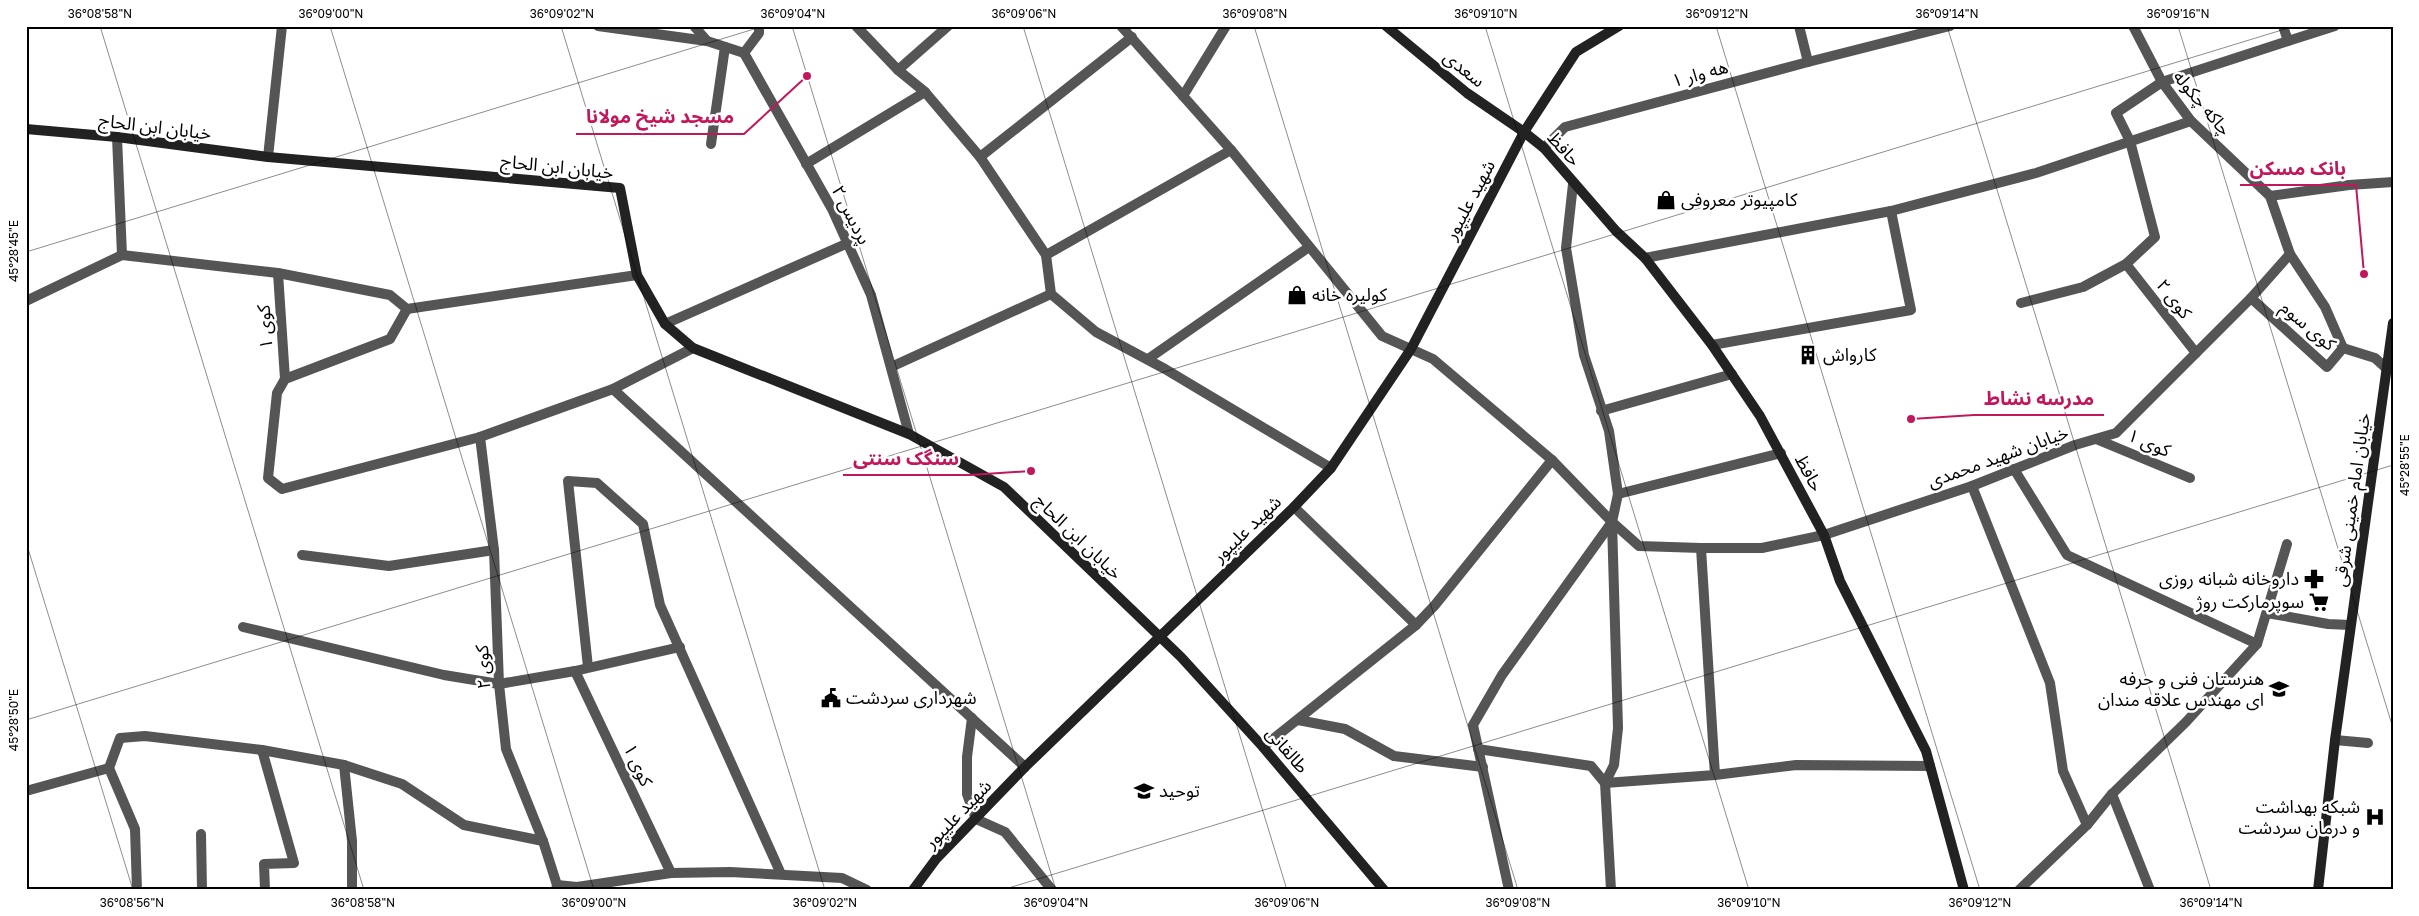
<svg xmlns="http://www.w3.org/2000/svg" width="2419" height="916" font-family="'Golos Text','Noto Sans Arabic',sans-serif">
<rect width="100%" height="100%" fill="#fff"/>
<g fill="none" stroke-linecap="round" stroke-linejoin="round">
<!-- lane -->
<g stroke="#555" stroke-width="10">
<polyline points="2283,26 2288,41 2335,26"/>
<polyline points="898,70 948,26"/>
<polyline points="711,144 725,47"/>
<polyline points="806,164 925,92"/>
<polyline points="1601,411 1732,374"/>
<polyline points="344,765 352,841 352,890"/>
</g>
<!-- street -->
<g stroke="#555" stroke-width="10">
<polyline points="598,26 707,41 744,53"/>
<polyline points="694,26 707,41"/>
<polyline points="759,26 759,33 744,53 832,209 871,295 909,434"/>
<polyline points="856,26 898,70 925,92 980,157 1046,255 1051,294 1096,332 1165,369 1331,468"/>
<polyline points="1121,26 1231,150 1382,336 1433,359 1552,460 1612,522 1639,546 1701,548 1762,548 1824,535 1972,486 2075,445 2116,433 2251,298 2290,254"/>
<polyline points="2133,26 2162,82 2191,121 2270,196 2290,254 2325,307 2343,348"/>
<polyline points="1808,62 1950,26"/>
<polyline points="1183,96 1226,26"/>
<polyline points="117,137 122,255"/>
<polyline points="1544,148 1565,127 1808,62 1799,26"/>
<polyline points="268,157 282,26"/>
<polyline points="980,157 1132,37"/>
<polyline points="2270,196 2349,185 2393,182"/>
<polyline points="1046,255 1231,150"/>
<polyline points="1645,258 1891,211 2036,173 2191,121"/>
<polyline points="2126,264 2196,353"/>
<polyline points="278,273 285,379"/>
<polyline points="2251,298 2327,367 2343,348"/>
<polyline points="26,301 122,255 278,273 390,295 407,309 637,275"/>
<polyline points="2021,303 2083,287 2126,264 2155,237 2130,141 2116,113 2162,82 2288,41"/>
<polyline points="407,309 390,339 285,379 277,393 268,478 282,489 480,437 613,389 693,348"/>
<polyline points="665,324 848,243"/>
<polyline points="1712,345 1911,310 1891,211"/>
<polyline points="2343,348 2375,358 2386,368 2393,368"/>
<polyline points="1148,359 1309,247"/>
<polyline points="891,367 1051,294"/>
<polyline points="613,389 1025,767"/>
<polyline points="480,437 494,550 499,684 506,749 543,841 557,885"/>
<polyline points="2096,439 2190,478"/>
<polyline points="2014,469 2067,555 2257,644"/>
<polyline points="1972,486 2050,683 2063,771 2087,825"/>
<polyline points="1618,494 1781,453"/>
<polyline points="1294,507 1416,625"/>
<polyline points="1701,548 1715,775"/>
<polyline points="302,555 389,566 494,550"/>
<polyline points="2267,613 2328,624 2350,625"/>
<polyline points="243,627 444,675 499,684 575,671 680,647"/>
<polyline points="588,667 568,481 597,483 643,524 660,605 781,874"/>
<polyline points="575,671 671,873"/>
<polyline points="972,718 967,757 967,794 976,819 1005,832 1052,890"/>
<polyline points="1298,720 1345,729 1394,756 1483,767"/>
<polyline points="2335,740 2368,743"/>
<polyline points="1263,747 1416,625 1435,605 1552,460"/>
<polyline points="1478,749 1591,766 1605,783 1715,775 1796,765 1930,766"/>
<polyline points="262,750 294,863 264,864 265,890"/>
<polyline points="26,791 109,768"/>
<polyline points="2112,794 2150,890"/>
<polyline points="201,834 202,890"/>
<polyline points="137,890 135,829 109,768 120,738 145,736 262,750 344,765 402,784 464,825 543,841"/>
<polyline points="556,890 557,885 577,887 671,873 730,872 842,878 867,890"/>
<polyline points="1509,890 1473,725 1502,675 1612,522 1618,494 1609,431 1584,355 1566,248 1573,184"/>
<polyline points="1611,890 1605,783 1614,765 1618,728 1612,522"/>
<polyline points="2019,890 2087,825 2112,794 2186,722 2257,644 2287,544"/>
</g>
<!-- secondary -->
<g stroke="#222" stroke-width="10">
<polyline points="1386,26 1467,93 1524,132 1544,148 1616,231 1645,258 1712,345 1760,416 1824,535 1840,581 1926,751 1964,890"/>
<polyline points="26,129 117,137 268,157 620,188 637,275 665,324 693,348 909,434 1004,487 1181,657 1263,747 1384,890"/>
<polyline points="913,890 936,859 1025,767 1294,507 1331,468 1411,349 1524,132 1576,52 1619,26"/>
<polyline points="2318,890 2335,740 2393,323"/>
</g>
</g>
<!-- ticks -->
<path fill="none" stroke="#000" stroke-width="1" stroke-opacity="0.45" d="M100 26 364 890M330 26 594 890M561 26 825 890M792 26 1056 890M1023 26 1287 890M1254 26 1518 890M1485 26 1749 890M1716 26 1980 890M1947 26 2211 890M2178 26 2393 728M26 252 764 26M26 542 133 890M26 720 2295 26M1002 890 2393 465"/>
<!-- icons -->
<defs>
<symbol id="shop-bare" viewBox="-9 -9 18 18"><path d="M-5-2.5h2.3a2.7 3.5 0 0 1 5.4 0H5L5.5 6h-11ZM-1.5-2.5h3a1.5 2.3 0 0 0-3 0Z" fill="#000" stroke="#fff" stroke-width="2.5" paint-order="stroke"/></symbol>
<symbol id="building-bare" viewBox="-9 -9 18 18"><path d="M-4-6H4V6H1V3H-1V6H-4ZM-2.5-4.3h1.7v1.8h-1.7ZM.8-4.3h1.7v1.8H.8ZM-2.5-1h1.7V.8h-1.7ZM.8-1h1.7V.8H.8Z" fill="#000" stroke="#fff" stroke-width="2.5" paint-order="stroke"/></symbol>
<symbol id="pharmacy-bare" viewBox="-9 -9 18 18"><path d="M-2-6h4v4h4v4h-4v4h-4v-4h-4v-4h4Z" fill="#000" stroke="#fff" stroke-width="2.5" paint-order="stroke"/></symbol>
<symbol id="supermarket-bare" viewBox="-9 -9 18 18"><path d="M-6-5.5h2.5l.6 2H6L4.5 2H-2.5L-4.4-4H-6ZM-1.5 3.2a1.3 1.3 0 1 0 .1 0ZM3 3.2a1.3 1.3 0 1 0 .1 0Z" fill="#000" stroke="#fff" stroke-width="2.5" paint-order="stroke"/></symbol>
<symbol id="school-bare" viewBox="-9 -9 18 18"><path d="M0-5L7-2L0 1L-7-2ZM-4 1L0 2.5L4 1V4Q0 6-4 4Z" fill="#000" stroke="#fff" stroke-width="2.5" paint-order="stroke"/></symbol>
<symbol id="civic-bare" viewBox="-9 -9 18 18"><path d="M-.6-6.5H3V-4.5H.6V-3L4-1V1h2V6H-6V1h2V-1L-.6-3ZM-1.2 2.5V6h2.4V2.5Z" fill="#000" stroke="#fff" stroke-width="2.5" paint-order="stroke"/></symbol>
<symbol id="hospital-bare" viewBox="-9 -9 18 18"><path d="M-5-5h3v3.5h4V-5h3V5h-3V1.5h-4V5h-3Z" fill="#000" stroke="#fff" stroke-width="2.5" paint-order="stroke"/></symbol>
</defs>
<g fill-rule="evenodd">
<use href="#shop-bare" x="1652" y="186" width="28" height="28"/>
<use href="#shop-bare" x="1283" y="281" width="28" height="28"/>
<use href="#building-bare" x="1794" y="341" width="28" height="28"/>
<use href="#pharmacy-bare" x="2300" y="565" width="28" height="28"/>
<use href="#supermarket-bare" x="2305" y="588" width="28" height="28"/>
<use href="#school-bare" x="2265" y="675" width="28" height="28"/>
<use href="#civic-bare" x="817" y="684" width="28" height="28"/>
<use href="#school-bare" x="1130" y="777" width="28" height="28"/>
<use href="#hospital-bare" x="2361" y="803" width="28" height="28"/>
</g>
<g text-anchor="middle" stroke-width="5" stroke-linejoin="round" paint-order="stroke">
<!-- street labels -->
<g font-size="18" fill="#000" stroke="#fff">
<text transform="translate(1464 69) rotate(38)" y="6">سعدی</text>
<text transform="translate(1700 74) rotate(-15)" y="6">هه وار ۱</text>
<text transform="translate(2202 103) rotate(50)" y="6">چاکه چکوله</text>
<text transform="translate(155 127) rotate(7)" y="6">خیابان ابن الحاج</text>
<text transform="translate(1564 149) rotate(48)" y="6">حافظ</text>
<text transform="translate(557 167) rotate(6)" y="6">خیابان ابن الحاج</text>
<text transform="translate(1470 200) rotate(-62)" y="6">شهید علیپور</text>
<text transform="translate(851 215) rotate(63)" y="6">پردیس ۲</text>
<text transform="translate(2174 299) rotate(52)" y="6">کوی ۲</text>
<text transform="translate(2308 326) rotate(40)" y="6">کوی سوم</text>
<text transform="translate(265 327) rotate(-94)" y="6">کوی ۱</text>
<text transform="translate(2149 443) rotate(23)" y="6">کوی ۱</text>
<text transform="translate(1998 457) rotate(-20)" y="6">خیابان شهید محمدی</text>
<text transform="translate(1809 473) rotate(62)" y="6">حافظ</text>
<text transform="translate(2352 500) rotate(-82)" y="6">خیابان امام خمینی شرقی</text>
<text transform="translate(1247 529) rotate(-44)" y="6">شهید علیپور</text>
<text transform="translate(1078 537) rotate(44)" y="6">خیابان ابن الحاج</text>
<text transform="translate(483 667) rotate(-93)" y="6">کوی ۲</text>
<text transform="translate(1287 750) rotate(49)" y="6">طالقانی</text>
<text transform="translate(638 765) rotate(65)" y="6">کوی ۱</text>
<text transform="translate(958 814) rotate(-46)" y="6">شهید علیپور</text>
</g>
<!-- poi labels -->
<g font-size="18" fill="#000" stroke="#fff" text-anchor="start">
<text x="1681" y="206">کامپیوتر معروفی</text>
<text x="1312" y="301">کولیره خانه</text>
<text x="1823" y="361">کارواش</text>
<text x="2299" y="585" text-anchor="end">داروخانه شبانه روزی</text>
<text x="2304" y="608" text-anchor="end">سوپرمارکت روژ</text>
<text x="2264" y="685" text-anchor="end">هنرستان فنی و حرفه<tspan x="2264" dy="21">ای مهندس علاقه مندان</tspan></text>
<text x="846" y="704">شهرداری سردشت</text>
<text x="1159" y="797">توحید</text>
<text x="2360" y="813" text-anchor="end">شبکه بهداشت<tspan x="2360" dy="21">و درمان سردشت</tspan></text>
</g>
</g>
<!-- callouts -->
<path fill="none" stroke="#c2185b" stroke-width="2" d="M807 76L744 134H576M2364 274L2356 185H2240M1911 419L1974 415H2104M1031 471L970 475H843"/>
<g fill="#c2185b" stroke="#fff" stroke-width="2">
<circle cx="807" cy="76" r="5"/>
<circle cx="2364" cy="274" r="5"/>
<circle cx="1911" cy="419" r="5"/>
<circle cx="1031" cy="471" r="5"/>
</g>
<g font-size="19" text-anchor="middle" font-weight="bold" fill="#c2185b" stroke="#fff" stroke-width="5" stroke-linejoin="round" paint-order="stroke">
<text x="660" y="123">مسجد شیخ مولانا</text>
<text x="2298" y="175">بانک مسکن</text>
<text x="2039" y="405">مدرسه نشاط</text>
<text x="906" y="465">سنگک سنتی</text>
</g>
<!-- border -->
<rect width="2419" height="916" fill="none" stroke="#ffffff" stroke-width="55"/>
<rect x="28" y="28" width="2364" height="860" fill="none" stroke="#000" stroke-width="2"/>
<g font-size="12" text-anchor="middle" fill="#000">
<text x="100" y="18">36°08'58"N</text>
<text x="331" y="18">36°09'00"N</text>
<text x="562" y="18">36°09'02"N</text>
<text x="793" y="18">36°09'04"N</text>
<text x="1024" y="18">36°09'06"N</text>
<text x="1255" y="18">36°09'08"N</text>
<text x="1486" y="18">36°09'10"N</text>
<text x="1717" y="18">36°09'12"N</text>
<text x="1947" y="18">36°09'14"N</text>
<text x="2178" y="18">36°09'16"N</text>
<text transform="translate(14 251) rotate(-90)" y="4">45°28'45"E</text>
<text transform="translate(2405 465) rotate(-90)" y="4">45°28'55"E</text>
<text transform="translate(14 720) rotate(-90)" y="4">45°28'50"E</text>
<text x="132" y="907">36°08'56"N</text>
<text x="363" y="907">36°08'58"N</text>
<text x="594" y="907">36°09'00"N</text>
<text x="825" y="907">36°09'02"N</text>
<text x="1056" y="907">36°09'04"N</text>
<text x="1287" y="907">36°09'06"N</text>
<text x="1518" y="907">36°09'08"N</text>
<text x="1749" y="907">36°09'10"N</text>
<text x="1980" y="907">36°09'12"N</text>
<text x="2211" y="907">36°09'14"N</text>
</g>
</svg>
